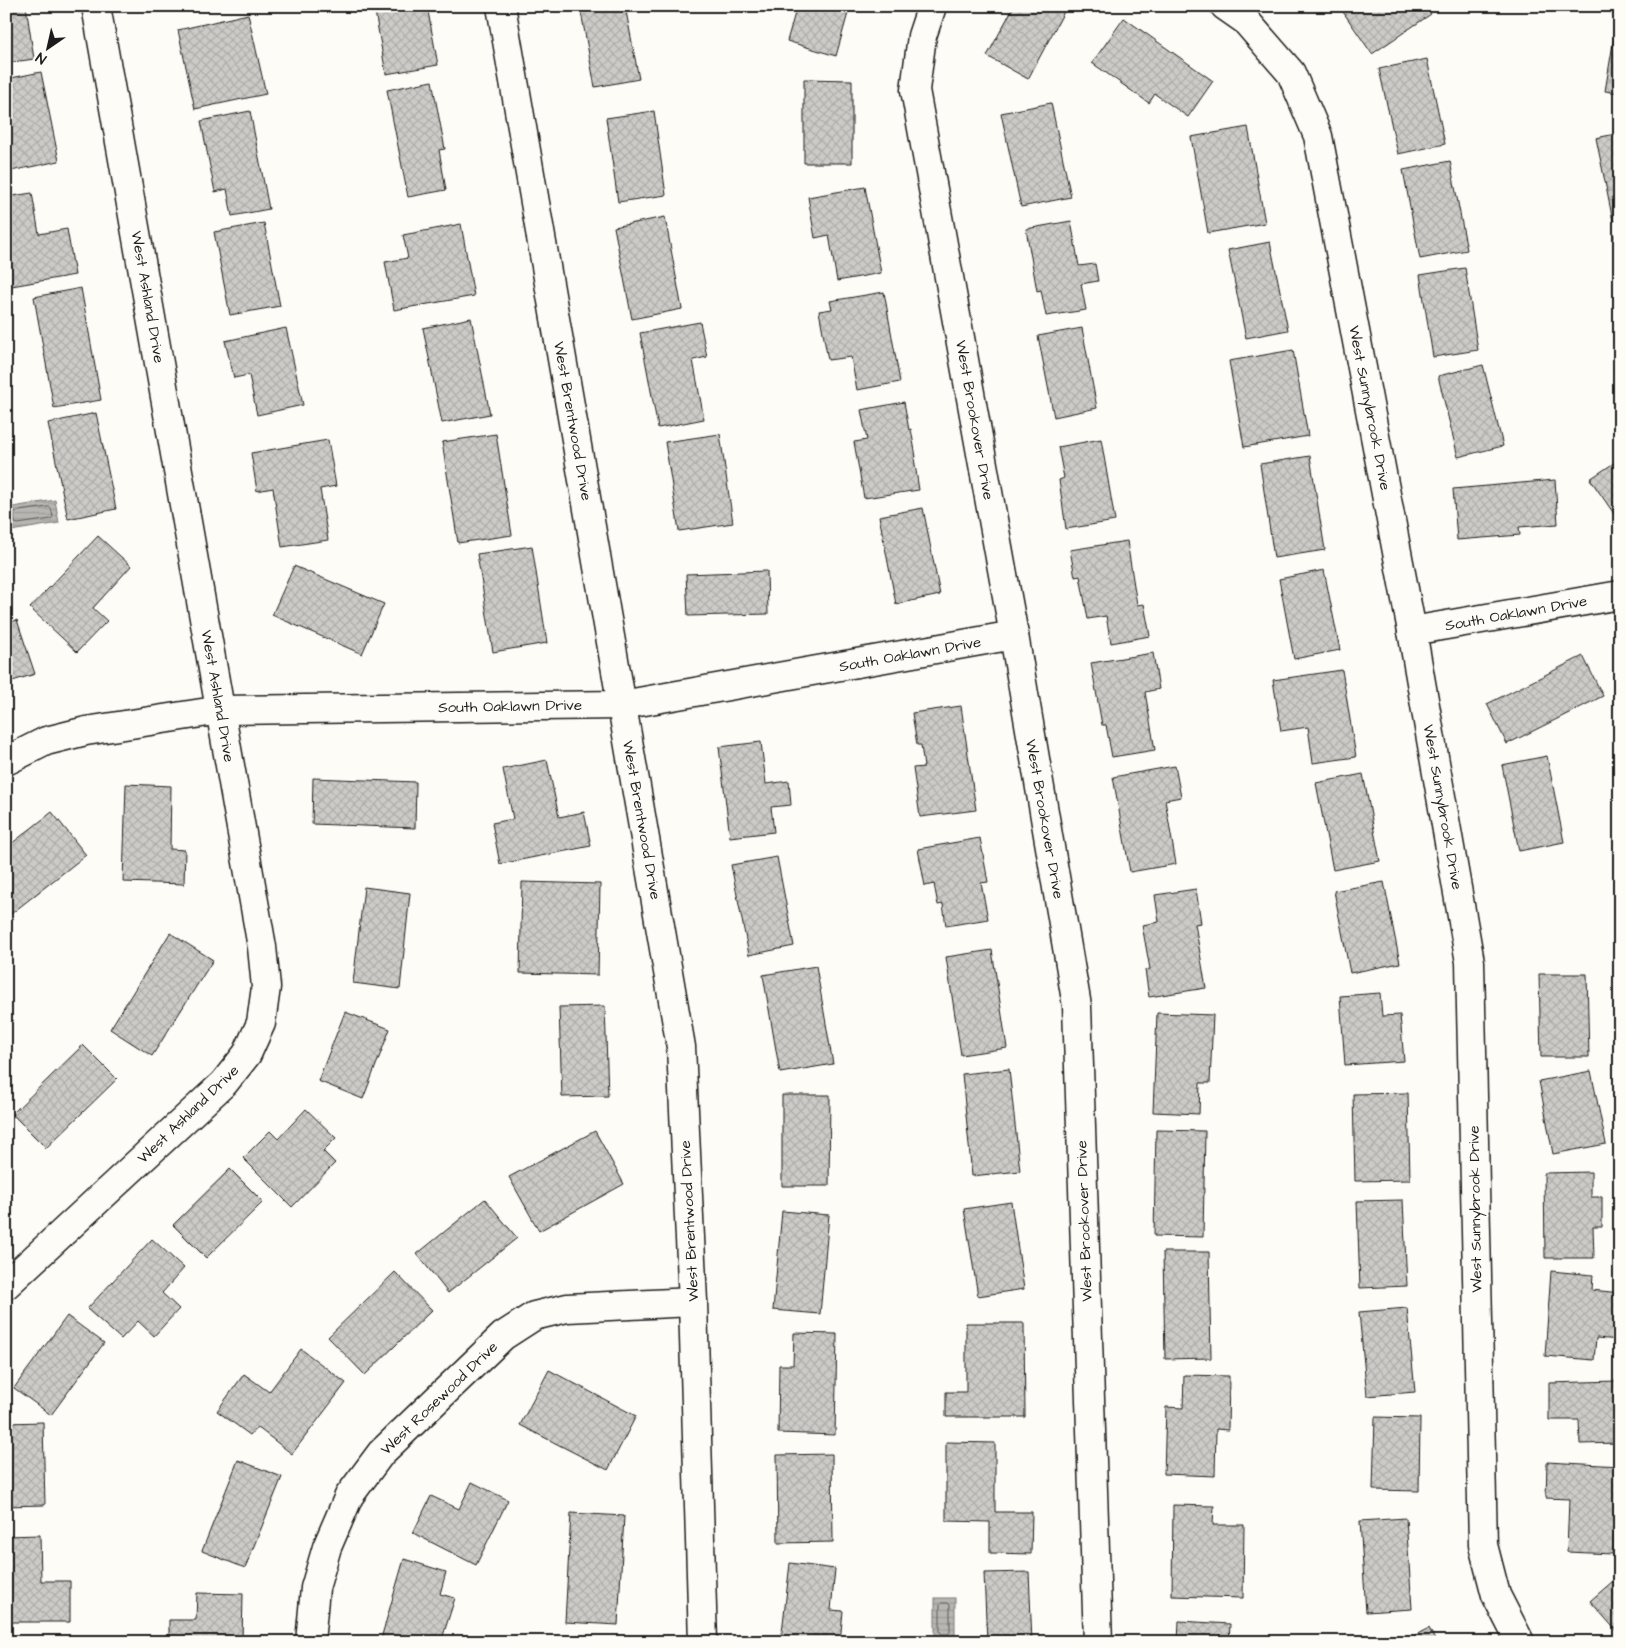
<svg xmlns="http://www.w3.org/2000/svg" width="1626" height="1648" font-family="'Architects Daughter',sans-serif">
<defs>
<pattern id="water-rules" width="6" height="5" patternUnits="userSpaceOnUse" patternTransform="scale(1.25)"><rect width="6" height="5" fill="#b7b6b2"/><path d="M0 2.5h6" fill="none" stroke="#9d9c98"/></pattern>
<pattern id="building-cross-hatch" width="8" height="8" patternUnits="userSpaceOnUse" patternTransform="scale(1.25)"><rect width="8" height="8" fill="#cccbc8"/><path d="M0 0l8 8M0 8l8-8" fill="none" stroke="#afaeab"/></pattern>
</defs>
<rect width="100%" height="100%" fill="#fdfcf7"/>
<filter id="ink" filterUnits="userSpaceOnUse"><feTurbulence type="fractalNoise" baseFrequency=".02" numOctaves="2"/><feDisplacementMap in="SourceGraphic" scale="10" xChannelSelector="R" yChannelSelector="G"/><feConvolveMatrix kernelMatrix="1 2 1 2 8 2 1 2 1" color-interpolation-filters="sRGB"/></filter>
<g filter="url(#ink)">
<!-- built -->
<polygon fill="#eeede9" points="1591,6 1620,6 1620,19"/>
<!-- water -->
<g fill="url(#water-rules)" stroke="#797876">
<polygon points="55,500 59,523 11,531 7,508"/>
<rect x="935" y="1598" width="20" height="41"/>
</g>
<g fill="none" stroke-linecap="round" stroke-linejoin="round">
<!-- shore -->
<g stroke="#5a5a58" stroke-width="1">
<polygon points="49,507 51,508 53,517 51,519 18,524 15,523 14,514 15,512"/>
<polygon points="942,1603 948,1603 950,1605 950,1632 948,1634 942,1634 940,1632 940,1605"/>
</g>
</g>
<!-- building -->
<g fill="url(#building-cross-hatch)" stroke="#1c1c1c">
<polygon points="6,6 26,6 34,59 6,63"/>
<polygon points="177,6 205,6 178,11"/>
<polygon points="374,6 427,6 438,65 386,74"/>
<polygon points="610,6 625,6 639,79 595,87 581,12"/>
<polygon points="797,6 850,6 836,56 787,41"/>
<polygon points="1014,6 1067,6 1028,79 987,56"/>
<polygon points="1339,6 1426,6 1431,14 1372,54"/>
<polygon points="248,14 266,94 195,109 178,30"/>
<polygon points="1124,18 1213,81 1188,117 1155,94 1149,103 1092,63"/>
<polygon points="1615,32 1620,33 1620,93 1605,91"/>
<polygon points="1427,59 1445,144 1398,154 1379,69"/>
<polygon points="41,72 59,161 6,172 6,79"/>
<polygon points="804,79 852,80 852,163 804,163"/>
<polygon points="432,81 445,149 439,150 446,190 408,197 387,90"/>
<polygon points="1051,103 1071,197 1021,207 1001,113"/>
<polygon points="250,111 269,209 232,216 227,189 215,192 201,121"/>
<polygon points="654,111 666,195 618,202 606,118"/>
<polygon points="1248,127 1265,223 1208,233 1191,137"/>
<polygon points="1620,133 1620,220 1613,221 1596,138"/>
<polygon points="1450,161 1467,250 1420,259 1403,170"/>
<polygon points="865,187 881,273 837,281 829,235 815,238 808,197"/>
<polygon points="32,193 39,234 67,229 75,275 6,287 6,197"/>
<polygon points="665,217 682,309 632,319 614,227"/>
<polygon points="1071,221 1079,266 1095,264 1098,281 1081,284 1086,310 1046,316 1041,290 1037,291 1026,229"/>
<polygon points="264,223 280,306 230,315 214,232"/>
<polygon points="461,224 474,296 394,310 385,262 408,258 403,235"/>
<polygon points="1620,234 1620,265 1614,235"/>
<polygon points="1270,242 1288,330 1246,338 1228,250"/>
<polygon points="1465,268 1478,350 1433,357 1420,275"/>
<polygon points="81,288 101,400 54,408 34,297"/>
<polygon points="884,292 900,382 857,390 851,357 828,360 819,311 832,309 830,301"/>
<polygon points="471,318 490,414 442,423 423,328"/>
<polygon points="700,322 707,357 693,360 704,419 658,428 640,333"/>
<polygon points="286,328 303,405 257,415 249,375 234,378 225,341"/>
<polygon points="1082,328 1097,408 1054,417 1038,336"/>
<polygon points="1293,350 1308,436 1244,447 1229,361"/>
<polygon points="1483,365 1503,446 1458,457 1438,376"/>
<polygon points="904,402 909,430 911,429 916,457 914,458 919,490 864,498 854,442 867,440 861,410"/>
<polygon points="96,413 116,509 68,519 48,423"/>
<polygon points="496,434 512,535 458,543 442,442"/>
<polygon points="720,434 733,523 679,531 665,442"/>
<polygon points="1101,439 1115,521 1066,529 1059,480 1064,478 1058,447"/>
<polygon points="328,440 336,486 320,489 328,540 282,547 273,488 257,491 251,453"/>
<polygon points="1310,456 1325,550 1274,558 1260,464"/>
<polygon points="1620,459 1620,517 1617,518 1590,479"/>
<polygon points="1555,480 1558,524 1519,527 1520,535 1457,540 1453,489"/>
<polygon points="923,508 940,595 896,604 879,516"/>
<polygon points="98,536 131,566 93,608 107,621 77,652 30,608"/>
<polygon points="1127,541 1137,605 1144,604 1150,636 1111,643 1106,616 1088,619 1080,576 1075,577 1070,550"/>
<polygon points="532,546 547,643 493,652 477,554"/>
<polygon points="294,566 384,604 362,654 272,615"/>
<polygon points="1324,570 1340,650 1294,659 1279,579"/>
<polygon points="767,571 768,614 688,616 686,574"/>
<polygon points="17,620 35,674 6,683 6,624"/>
<polygon points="1153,653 1159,689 1145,692 1155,750 1112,757 1106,725 1102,725 1091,663"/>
<polygon points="1583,656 1603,696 1507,744 1487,704"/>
<polygon points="1342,670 1356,757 1313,763 1308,727 1281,731 1273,680"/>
<polygon points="961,706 976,810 920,817 913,768 924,767 921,745 917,745 912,713"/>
<polygon points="761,742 766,784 789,781 791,805 771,807 774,832 730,837 719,747"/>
<polygon points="1547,756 1564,842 1519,851 1502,765"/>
<polygon points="547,760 559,817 584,812 591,846 500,864 492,823 513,819 503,769"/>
<polygon points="1175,766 1181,797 1165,800 1176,864 1130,872 1113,777"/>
<polygon points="1363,774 1380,861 1333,870 1316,783"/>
<polygon points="313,778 416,782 415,828 312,824"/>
<polygon points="126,784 171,786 170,849 185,850 184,884 123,882"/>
<polygon points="52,812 86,855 7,917 6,848"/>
<polygon points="980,838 988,882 981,883 988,919 946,926 943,904 938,905 934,884 925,886 918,849"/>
<polygon points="777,857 794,946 749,955 731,865"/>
<polygon points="522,882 600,884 598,975 520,973"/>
<polygon points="1384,882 1400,963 1350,973 1334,891"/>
<polygon points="364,887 410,893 400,989 353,983"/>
<polygon points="1196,889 1201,923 1195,924 1206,988 1149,997 1145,970 1150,969 1142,925 1159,922 1155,895"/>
<polygon points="170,933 213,960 152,1056 110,1029"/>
<polygon points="992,950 1007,1048 961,1055 946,957"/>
<polygon points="816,966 833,1064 780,1073 763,975"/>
<polygon points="1539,974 1587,974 1589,1057 1541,1057"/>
<polygon points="1380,993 1382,1016 1400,1015 1404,1061 1345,1065 1340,996"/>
<polygon points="605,1006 608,1096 562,1097 559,1007"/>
<polygon points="345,1012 390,1029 363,1099 318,1081"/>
<polygon points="1157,1013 1213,1015 1210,1083 1200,1083 1199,1114 1153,1112"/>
<polygon points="83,1045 117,1079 46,1148 12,1114"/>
<polygon points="1009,1069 1020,1171 972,1176 962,1074"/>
<polygon points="1591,1071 1606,1144 1553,1154 1539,1081"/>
<polygon points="1408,1093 1410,1180 1355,1181 1353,1094"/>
<polygon points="782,1095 830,1095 829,1186 782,1186"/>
<polygon points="306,1109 336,1138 323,1151 335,1163 292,1207 243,1158 270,1131 278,1139"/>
<polygon points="1156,1130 1205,1131 1203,1237 1154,1236"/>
<polygon points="595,1131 624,1184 539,1231 509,1177"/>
<polygon points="230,1169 263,1202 206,1258 173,1225"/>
<polygon points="1591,1172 1591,1197 1602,1197 1602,1227 1593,1227 1594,1258 1545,1258 1544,1173"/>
<polygon points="485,1199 517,1238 448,1293 417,1254"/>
<polygon points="1403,1200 1407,1286 1360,1288 1357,1201"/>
<polygon points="1011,1202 1024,1289 978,1296 964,1209"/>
<polygon points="782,1211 829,1215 820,1314 773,1310"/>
<polygon points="152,1239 184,1268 162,1293 179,1309 154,1336 138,1321 121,1339 87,1309"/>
<polygon points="1163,1252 1209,1252 1211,1358 1165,1359"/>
<polygon points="1551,1271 1593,1275 1592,1290 1620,1293 1620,1340 1596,1338 1594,1360 1545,1356"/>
<polygon points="395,1272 432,1310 365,1375 328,1337"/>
<polygon points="1407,1308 1415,1392 1367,1396 1359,1312"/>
<polygon points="67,1316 104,1343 51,1415 14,1388"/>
<polygon points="966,1323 1024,1323 1025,1417 946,1417 946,1392 966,1392"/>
<polygon points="794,1333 837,1334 835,1435 778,1433 779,1365 793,1365"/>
<polygon points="301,1349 346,1383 292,1454 257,1427 250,1435 217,1411 244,1374 269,1392"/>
<polygon points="549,1370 636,1416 608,1470 520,1425"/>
<polygon points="1184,1375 1229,1376 1228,1430 1216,1429 1215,1476 1164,1474 1166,1407 1183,1408"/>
<polygon points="1617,1381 1618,1404 1620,1404 1620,1443 1580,1444 1579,1420 1549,1420 1549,1383"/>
<polygon points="1375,1417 1420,1418 1419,1491 1373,1490"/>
<polygon points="43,1422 45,1505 6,1506 6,1423"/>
<polygon points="946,1442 995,1443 995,1512 1032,1512 1031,1554 990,1553 990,1522 946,1521"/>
<polygon points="832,1454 833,1542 778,1543 777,1455"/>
<polygon points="238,1460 282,1477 245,1568 202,1551"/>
<polygon points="1547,1462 1620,1466 1620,1529 1614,1529 1613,1554 1567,1552 1569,1499 1546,1498"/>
<polygon points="472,1482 508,1500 476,1565 413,1533 431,1496 459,1509"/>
<polygon points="1173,1505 1214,1506 1213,1525 1244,1525 1243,1598 1172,1596"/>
<polygon points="571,1513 624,1516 618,1625 565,1622"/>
<polygon points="1406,1518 1412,1609 1366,1612 1360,1521"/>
<polygon points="40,1535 41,1581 70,1581 70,1622 6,1622 6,1536"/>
<polygon points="404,1559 446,1572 440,1594 455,1598 441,1642 380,1642"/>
<polygon points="790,1563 835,1569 831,1610 843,1611 840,1642 781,1641"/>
<polygon points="1029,1572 1032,1642 987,1642 984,1573"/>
<polygon points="1620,1575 1620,1635 1590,1601"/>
<polygon points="197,1593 243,1594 242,1642 169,1642 169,1620 196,1620"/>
<polygon points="1179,1621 1230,1624 1229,1642 1178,1642"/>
<polygon points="1429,1628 1436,1642 1402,1642"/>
<polygon points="6,1638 39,1639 39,1642 6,1642"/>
</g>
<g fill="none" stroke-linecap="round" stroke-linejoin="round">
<defs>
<g id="minor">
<polyline points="501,6 681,1047 693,1302 703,1642"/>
<polyline points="932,6 922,36 915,90 1014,635 1077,1006 1098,1642"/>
<polyline points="1225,6 1245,20 1291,73 1318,136 1412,631 1470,962 1483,1545 1496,1595 1520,1642"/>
<polyline points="1412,631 1620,595"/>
<polyline points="6,761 46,741 86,731 221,710 622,705 1014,635"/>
<polyline points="6,1285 224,1083 247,1054 261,1023 266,987 262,947 96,6"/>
<polyline points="310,1642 315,1588 327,1547 349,1496 381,1453 503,1336 534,1316 567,1308 693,1302"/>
</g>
</defs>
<!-- minor casing -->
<use href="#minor" stroke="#1c1c1c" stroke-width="31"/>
<!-- minor -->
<use href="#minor" stroke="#fdfcf7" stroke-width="28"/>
</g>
</g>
<g text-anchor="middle" stroke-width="4" stroke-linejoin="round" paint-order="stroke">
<!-- street labels -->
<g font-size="15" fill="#1c1c1c" stroke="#fdfcf7">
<text transform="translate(148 297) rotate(80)" y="5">West Ashland Drive</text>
<text transform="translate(1370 408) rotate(79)" y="5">West Sunnybrook Drive</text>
<text transform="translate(975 420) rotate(80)" y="5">West Brookover Drive</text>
<text transform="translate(573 421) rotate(80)" y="5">West Brentwood Drive</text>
<text transform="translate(1516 613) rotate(-10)" y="5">South Oaklawn Drive</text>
<text transform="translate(910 654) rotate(-10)" y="5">South Oaklawn Drive</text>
<text transform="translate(218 696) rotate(80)" y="5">West Ashland Drive</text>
<text transform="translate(510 706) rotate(-1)" y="5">South Oaklawn Drive</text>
<text transform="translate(1443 807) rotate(80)" y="5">West Sunnybrook Drive</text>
<text transform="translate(1045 819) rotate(80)" y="5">West Brookover Drive</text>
<text transform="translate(642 820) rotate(80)" y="5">West Brentwood Drive</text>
<text transform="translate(188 1114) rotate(-44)" y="5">West Ashland Drive</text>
<text transform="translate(1475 1209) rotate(-91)" y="5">West Sunnybrook Drive</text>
<text transform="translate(689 1221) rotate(-93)" y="5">West Brentwood Drive</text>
<text transform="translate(1084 1221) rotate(-92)" y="5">West Brookover Drive</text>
<text transform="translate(439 1398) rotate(-44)" y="5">West Rosewood Drive</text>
</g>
</g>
<!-- margin -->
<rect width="1626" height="1648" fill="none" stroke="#fdfcf7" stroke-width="25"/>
<rect x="12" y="12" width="1601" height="1623" fill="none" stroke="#1c1c1c" stroke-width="2" filter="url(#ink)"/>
<!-- north arrow -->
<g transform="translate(48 48) rotate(214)" stroke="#fdfcf7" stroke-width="4" paint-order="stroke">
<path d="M0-4L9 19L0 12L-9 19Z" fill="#1c1c1c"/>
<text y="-8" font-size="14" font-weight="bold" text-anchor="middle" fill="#1c1c1c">N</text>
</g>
</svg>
